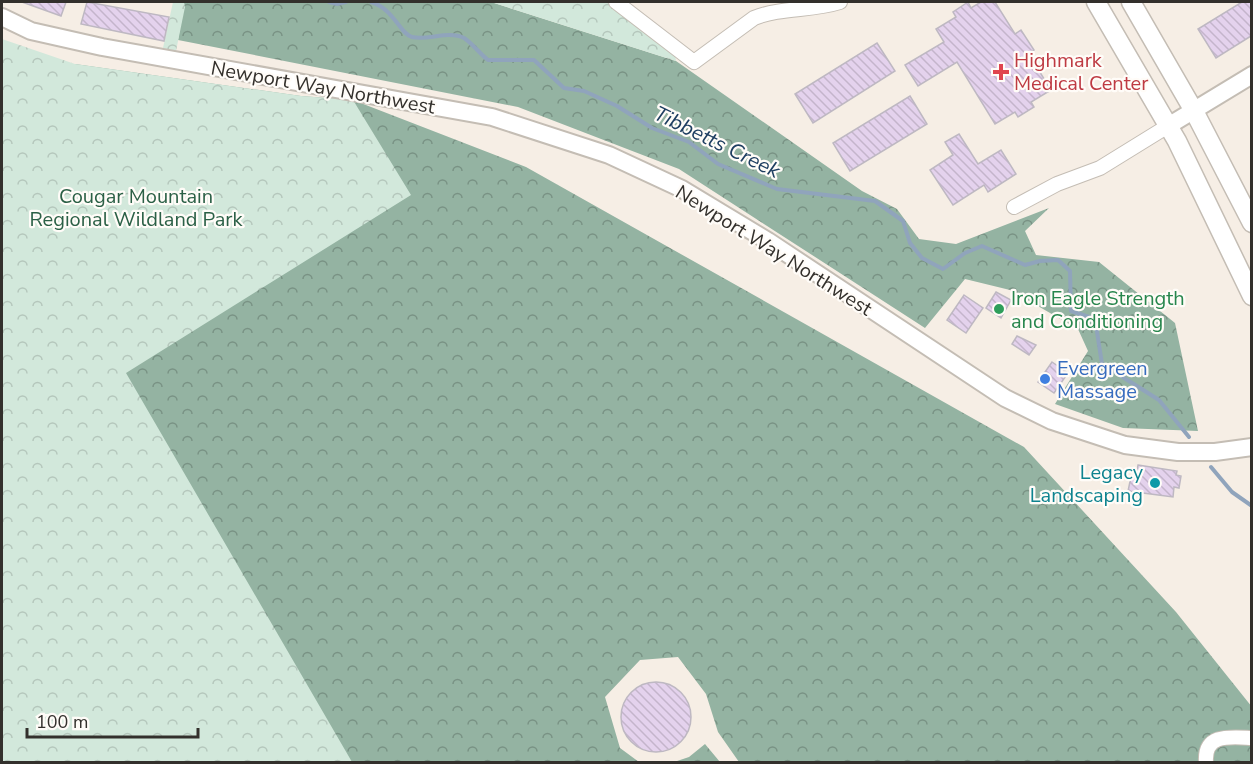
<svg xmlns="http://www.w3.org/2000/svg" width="1253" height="764" font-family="'Nunito Sans',sans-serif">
<defs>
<pattern id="forest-crowns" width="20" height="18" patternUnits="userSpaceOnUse" patternTransform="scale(1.5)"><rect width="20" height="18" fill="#94b3a2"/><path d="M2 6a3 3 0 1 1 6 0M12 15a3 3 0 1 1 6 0" fill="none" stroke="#799284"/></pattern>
<pattern id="park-crowns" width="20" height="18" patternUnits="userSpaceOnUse" patternTransform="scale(1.5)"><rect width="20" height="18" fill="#d2e8db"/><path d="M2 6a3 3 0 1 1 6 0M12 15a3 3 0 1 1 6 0" fill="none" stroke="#b5c7bc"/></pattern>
<pattern id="building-back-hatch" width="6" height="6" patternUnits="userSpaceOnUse" patternTransform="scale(1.5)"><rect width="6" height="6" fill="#e4d2ed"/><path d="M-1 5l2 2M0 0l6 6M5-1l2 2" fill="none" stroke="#c4b5cb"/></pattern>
</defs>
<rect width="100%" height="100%" fill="#f6eee5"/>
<!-- forest -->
<g fill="url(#forest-crowns)">
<polygon points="184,2 491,2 676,61 862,191 897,209 919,239 956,244 1049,208 1025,231 1036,255 1099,262 1175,323 1198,431 1123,428 1055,404 1088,351 1078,329 1010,290 965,279 925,328 679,169 518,107 178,40"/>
<polygon points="75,64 301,96 353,100 526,167 1024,447 1176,612 1252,707 1251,762 739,762 718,732 706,694 678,657 640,660 605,697 620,748 639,762 2,762"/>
<polygon points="705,744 720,762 674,762 689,757"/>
</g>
<!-- park -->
<g fill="url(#park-crowns)">
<polygon points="173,2 184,2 185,7 176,51 163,48"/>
<polygon points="491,2 616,2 674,47 676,61"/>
<polygon points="2,39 75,64 301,96 353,100 411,195 126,373 352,762 2,762"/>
</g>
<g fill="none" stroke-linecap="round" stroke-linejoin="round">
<!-- stream -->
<g stroke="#90a4bc" stroke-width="4">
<polyline points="329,2 337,4 346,2"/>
<path d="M371 2C394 9 400 34 412 37 428 41 448 30 464 38 472 43 480 54 488 60H534L564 88 584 91 617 106 652 128 689 142 718 164 777 189 875 201 903 221 910 243 922 258 943 269 965 253 982 246 1025 265 1040 261 1058 260 1070 271 1071 311 1095 319 1102 364 1159 400 1189 437"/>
<polyline points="1211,467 1232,492 1252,506"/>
</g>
</g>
<!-- building -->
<g fill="url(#building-back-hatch)" stroke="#beb8c2" stroke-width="1.5">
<polygon points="22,2 66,2 61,16"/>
<polygon points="87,2 169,17 164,41 81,24"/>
<polygon points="968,2 971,8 981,2 995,2 1015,34 1021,30 1034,50 1028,53 1051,90 1031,102 1034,107 1018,117 1015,112 995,124 957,62 918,86 905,65 944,42 936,29 956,17 953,12"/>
<polygon points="1242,2 1251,2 1251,36 1216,58 1198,29"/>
<polygon points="877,43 895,71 813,123 795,94"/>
<polygon points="910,96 927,124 850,171 833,143"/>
<polygon points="959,134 978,164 1001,150 1016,174 988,192 984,185 953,205 930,170 953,155 945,142"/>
<polygon points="996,292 1011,300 1001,318 986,308"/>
<polygon points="964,295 983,308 966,333 947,320"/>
<polygon points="1017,336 1036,345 1029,355 1012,344"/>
<polygon points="1052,362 1068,373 1054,393 1038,382"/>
<polygon points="1138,465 1177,471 1176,475 1181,476 1179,488 1174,487 1173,497 1128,491 1131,477 1136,478"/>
<circle cx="656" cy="717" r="35"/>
</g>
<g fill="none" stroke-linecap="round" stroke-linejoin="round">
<defs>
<g id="minor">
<path d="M616 2 694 62 754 18C781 7 812 11 840 2"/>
<polyline points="1014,207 1057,184 1100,168 1168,126"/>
<path d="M1206 762C1204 733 1230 737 1252 738"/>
</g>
<g id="tertiary">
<polyline points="2,17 31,31 102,47 492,117 609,155 682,189 768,241 1005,398 1052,421 1125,445 1178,452 1215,452 1252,447"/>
<polyline points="1168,126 1252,75"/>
</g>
<g id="secondary">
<polyline points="1096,2 1177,141 1252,296"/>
<polyline points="1131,2 1194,111 1252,223"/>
</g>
</defs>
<!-- minor casing -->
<use href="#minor" stroke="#c4bdb4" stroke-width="16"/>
<!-- tertiary casing -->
<use href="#tertiary" stroke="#c4bdb4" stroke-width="20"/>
<!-- secondary casing -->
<use href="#secondary" stroke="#c4bdb4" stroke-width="21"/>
<!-- minor -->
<use href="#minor" stroke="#fff" stroke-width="14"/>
<!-- tertiary -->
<use href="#tertiary" stroke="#fff" stroke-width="16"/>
<!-- secondary -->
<use href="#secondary" stroke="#fff" stroke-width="18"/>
</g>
<!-- markers -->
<path fill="#e0444e" stroke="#fffcf8" stroke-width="2" d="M998 63h6v6h6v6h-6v6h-6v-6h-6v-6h6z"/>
<circle fill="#2e9e5b" stroke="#fffcf8" stroke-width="2" cx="999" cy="309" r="6"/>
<circle fill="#3f7fe0" stroke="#fffcf8" stroke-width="2" cx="1045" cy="379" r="6"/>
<circle fill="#0f9aa8" stroke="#fffcf8" stroke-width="2" cx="1155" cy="483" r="6"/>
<g text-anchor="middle" stroke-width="4.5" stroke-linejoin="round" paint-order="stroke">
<!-- health labels -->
<g font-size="20" fill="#be3a42" stroke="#fffcf8" text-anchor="start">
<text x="1014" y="67">Highmark<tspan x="1014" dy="23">Medical Center</tspan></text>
</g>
<!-- street labels -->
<g font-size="20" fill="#33302c" stroke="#fffcf8">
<text transform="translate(323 87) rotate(10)" y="7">Newport Way Northwest</text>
<text transform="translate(774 250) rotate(32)" y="7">Newport Way Northwest</text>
</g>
<!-- park labels -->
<g font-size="20" fill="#2b6046" stroke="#fffcf8">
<text x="136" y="203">Cougar Mountain<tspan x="136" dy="23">Regional Wildland Park</tspan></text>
</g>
<!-- leisure labels -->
<g font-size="20" fill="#27864d" stroke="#fffcf8" text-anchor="start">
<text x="1011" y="305">Iron Eagle Strength<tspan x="1011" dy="23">and Conditioning</tspan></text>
</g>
<!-- shop labels -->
<g font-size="20" fill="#366cbe" stroke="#fffcf8" text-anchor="start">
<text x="1057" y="375">Evergreen<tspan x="1057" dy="23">Massage</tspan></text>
</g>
<!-- culture labels -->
<g font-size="20" fill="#0d838f" stroke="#fffcf8" text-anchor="end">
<text x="1143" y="479">Legacy<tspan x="1143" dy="23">Landscaping</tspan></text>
</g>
<!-- water labels -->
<g font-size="21" font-style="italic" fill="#1e3e61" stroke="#fffcf8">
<text transform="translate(717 142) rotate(26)" y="7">Tibbetts Creek</text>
</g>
</g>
<!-- border -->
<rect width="1253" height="764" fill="none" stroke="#33302c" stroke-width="6"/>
<!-- scale -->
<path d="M27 728v9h171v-9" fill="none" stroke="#33302c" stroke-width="3"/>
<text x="36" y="728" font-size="18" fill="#33302c" stroke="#fffcf8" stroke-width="4.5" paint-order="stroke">100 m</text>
</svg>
